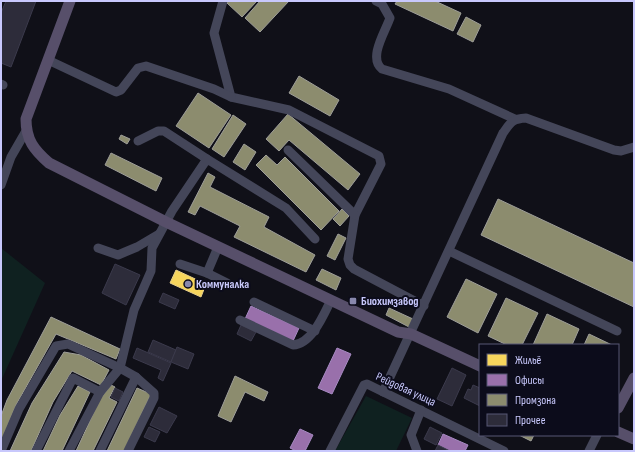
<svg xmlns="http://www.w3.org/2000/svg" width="635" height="452" font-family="'Sofia Sans Condensed',sans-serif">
<rect width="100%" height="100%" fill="#101018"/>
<!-- green -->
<g fill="#0f2120">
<polygon points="1,248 45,283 1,381"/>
<polygon points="366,396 412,418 396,451 335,451"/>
</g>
<!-- homes -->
<polygon fill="#f6d55c" stroke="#e8d18c" points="176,270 206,284 201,297 170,283"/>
<!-- offices -->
<g fill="#9970ab" stroke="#a78ac3">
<polygon points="251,306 299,328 293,341 245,319"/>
<polygon points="337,348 351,354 332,394 318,388"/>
<polygon points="300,429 313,435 305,451 296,451 290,448"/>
<polygon points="443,434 468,445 465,451 450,451 438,445"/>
</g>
<!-- industry -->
<g fill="#8c8c6e" stroke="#9e9e99">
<polygon points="229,1 257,1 242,17 227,3"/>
<polygon points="260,1 289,1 260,32 245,18"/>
<polygon points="397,1 435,1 461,13 453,31 395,4"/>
<polygon points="466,17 481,25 473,42 457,34"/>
<polygon points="299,76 339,100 330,116 289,93"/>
<polygon points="198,93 231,115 209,148 176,126"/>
<polygon points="288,114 360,174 348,190 289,140 279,151 266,139"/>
<polygon points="233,115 246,124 224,157 212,149"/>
<polygon points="121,135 130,139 127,144 119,139"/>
<polygon points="244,144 256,152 245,170 233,162"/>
<polygon points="111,153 162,178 156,191 105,165"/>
<polygon points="266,155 277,165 285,157 339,211 321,230 256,165"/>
<polygon points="208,173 215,177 210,187 269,217 264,227 315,255 306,272 234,237 240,226 200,206 195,215 188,212"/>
<polygon points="498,199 634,263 634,307 481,235"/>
<polygon points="342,209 349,216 340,226 333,219"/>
<polygon points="338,234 346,238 335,260 327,256"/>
<polygon points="322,269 341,278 336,290 316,280"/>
<polygon points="466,279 497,294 478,333 447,317"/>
<polygon points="506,298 538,313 522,345 507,345 488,336"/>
<polygon points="389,308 413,319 409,327 386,315"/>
<polygon points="547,314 579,329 572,345 533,345"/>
<polygon points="51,317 120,349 116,359 56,334 16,405 1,442 1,416 7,400"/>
<polygon points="589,334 612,345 584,345"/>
<polygon points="64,352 81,355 109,370 101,385 72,371 53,402 31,451 10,451 32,403"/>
<polygon points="235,376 268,392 264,401 245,392 231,422 218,416"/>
<polygon points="111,385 115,387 109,398 117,402 93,451 76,451 100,399"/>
<polygon points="78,386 90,392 62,451 43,451 60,415"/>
<polygon points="137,388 151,394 124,451 107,451"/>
<polygon points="519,435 534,435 531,441"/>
</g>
<!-- building -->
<g fill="#2d2c3a" stroke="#3b3a4c">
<polygon points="6,1 36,1 11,67 1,63 1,13"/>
<polygon points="115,264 140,275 126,305 102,293"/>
<polygon points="163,293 179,300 175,309 159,302"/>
<polygon points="241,325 256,332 251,341 237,334"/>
<polygon points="153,340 176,350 171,362 148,352"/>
<polygon points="177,347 194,354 188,369 171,362"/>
<polygon points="137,348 171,363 163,381 158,378 161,370 133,358"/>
<polygon points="452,368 466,375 452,406 437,399"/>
<polygon points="473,385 480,388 480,406 464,398 468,389 471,390"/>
<polygon points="115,388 123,392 119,401 111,397"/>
<polygon points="159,407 177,416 167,433 150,425"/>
<polygon points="149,427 160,432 155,442 144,437"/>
<polygon points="430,427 442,433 436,445 424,439"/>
<polygon points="438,445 450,451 435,451"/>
</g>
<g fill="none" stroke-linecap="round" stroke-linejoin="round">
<!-- minor -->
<g stroke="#444659" stroke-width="9">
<polyline points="223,1 214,33 231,97 289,110 379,156 381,164 355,215 348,259 350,265 354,269 424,306"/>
<path d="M376 1 382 4 390 18C385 32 368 58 382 69L449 89 515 119"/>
<polyline points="48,60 116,92 121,90 138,68 146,66 214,89 231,97"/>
<polyline points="1,84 3,85"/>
<polyline points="138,141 158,131 164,131 207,159"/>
<polyline points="288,150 355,215"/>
<polyline points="1,185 11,157 26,131"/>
<polyline points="98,248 118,255 137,247 159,234"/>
<polyline points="449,251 617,331"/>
<polyline points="180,264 207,273 227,283"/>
<polyline points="207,273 218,247"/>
<polyline points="254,302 315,331"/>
<path d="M240 320 293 345C312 344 324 314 331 300"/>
<polyline points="136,377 120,368 134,310 151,271 152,248 172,211 207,159 286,208 315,239"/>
<path d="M383 392 503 133C511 122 512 119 526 118L614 150 621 151 634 147"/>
<polyline points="1,451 19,409 56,346 68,344 120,368 100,392 73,378 36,451"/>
<polyline points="69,451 100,392"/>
<polyline points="100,451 136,377 154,393 154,398 128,451"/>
<polyline points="330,451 364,385 367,384 504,451"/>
<polyline points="417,451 411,435 421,410"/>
<polyline points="589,451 597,435"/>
</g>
<!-- major -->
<g stroke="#574f6a" stroke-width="11">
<path d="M70 1 26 119C26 140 34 150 49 163L166 222 398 332 411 334 480 366"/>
<polyline points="618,408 634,378"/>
<polyline points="618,432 634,439"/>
</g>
</g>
<!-- markers -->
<g fill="#8888ac" stroke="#0c0c1b" stroke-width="1.5">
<circle cx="188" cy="284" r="4"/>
<rect x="349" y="297" width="8" height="8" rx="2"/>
</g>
<g text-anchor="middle" stroke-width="4" stroke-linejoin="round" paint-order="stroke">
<!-- poi labels -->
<g font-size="12" font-weight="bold" fill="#c8c8fc" stroke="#0c0c1b" text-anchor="start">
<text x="196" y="288">Коммуналка</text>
<text x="361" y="305">Биохимзавод</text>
</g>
<!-- street labels -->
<g font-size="12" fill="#c8c8fc" stroke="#0c0c1b">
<text transform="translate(406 389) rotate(25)" y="4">Рейдовая улица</text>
</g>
</g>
<!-- border -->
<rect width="635" height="452" fill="none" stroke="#c8c8fc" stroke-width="4"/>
<!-- legend -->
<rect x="479" y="344" width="140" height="92" fill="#0c0c1b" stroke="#575775"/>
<rect x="487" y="354" width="20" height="12" fill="#f6d55c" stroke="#575775"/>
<text x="515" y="364" font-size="12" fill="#c8c8fc">Жильё</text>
<rect x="487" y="374" width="20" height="12" fill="#9970ab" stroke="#575775"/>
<text x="515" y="384" font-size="12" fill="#c8c8fc">Офисы</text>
<rect x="487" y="394" width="20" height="12" fill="#8c8c6e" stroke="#575775"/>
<text x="515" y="404" font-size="12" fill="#c8c8fc">Промзона</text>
<rect x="487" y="414" width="20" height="12" fill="#2d2c3a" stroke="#575775"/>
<text x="515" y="424" font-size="12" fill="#c8c8fc">Прочее</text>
</svg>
